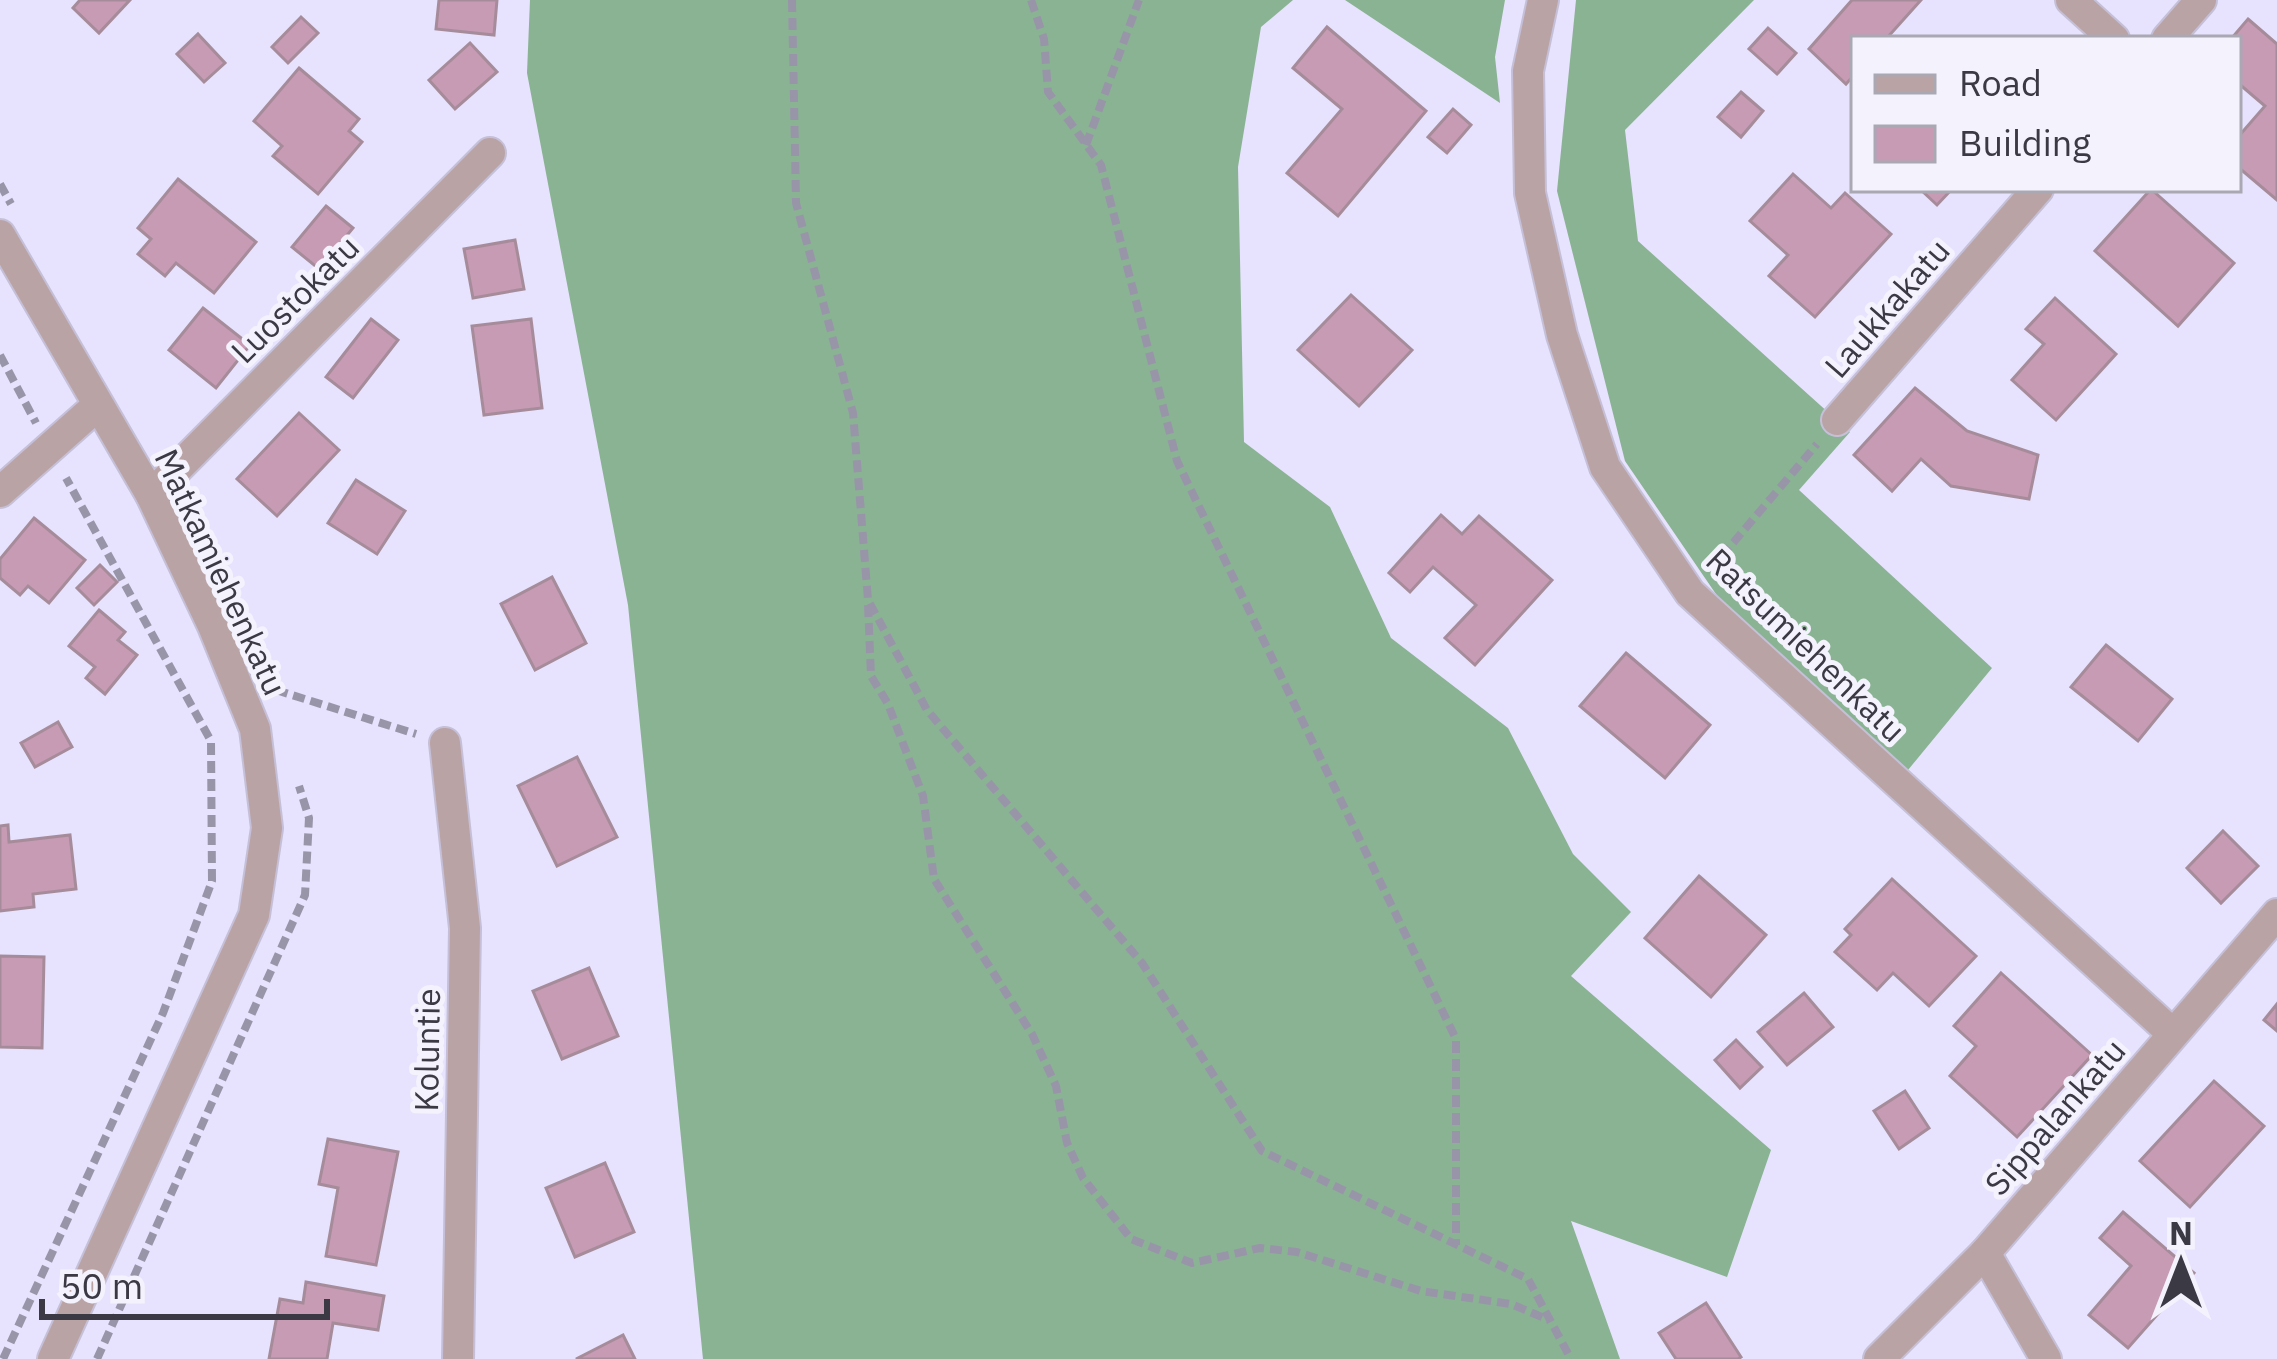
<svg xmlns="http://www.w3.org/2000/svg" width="2277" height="1359" font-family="'IBM Plex Sans',sans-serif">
<rect width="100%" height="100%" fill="#e7e2fd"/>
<!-- forest -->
<g fill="#8ab394">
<polygon points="530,0 1293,0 1261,27 1238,167 1244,442 1330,507 1391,638 1508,728 1573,854 1631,912 1571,976 1771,1150 1727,1277 1571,1221 1620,1359 703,1359 628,605 527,73"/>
<polygon points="1345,0 1505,0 1495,57 1500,103"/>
<polygon points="1576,0 1754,0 1625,130 1638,241 1850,432 1799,490 1992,668 1908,770 1720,600 1625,461 1557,191"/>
</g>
<!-- building -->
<g fill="#c79bb4" stroke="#a68c9a" stroke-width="3">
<polygon points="80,0 130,0 99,33 73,8"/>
<polygon points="439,0 497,0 494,35 436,29"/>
<polygon points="1852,0 1921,0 1886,39 1854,39 1854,75 1846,84 1809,49"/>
<polygon points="301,17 318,33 288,63 272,47"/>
<polygon points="2248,19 2277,44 2277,200 2238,167 2238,137 2265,106 2238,83 2238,39 2231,39"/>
<polygon points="1327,27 1426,111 1338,216 1287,173 1342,109 1293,68"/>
<polygon points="1768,28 1796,53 1777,74 1749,49"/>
<polygon points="198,34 225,63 204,82 177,54"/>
<polygon points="470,43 497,72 455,109 429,80"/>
<polygon points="299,68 359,119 349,131 362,142 318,194 273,156 282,146 254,121"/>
<polygon points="1741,92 1763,111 1741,137 1718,117"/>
<polygon points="1453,109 1471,125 1447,153 1428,137"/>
<polygon points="1793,174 1831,208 1845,193 1891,234 1815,317 1769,276 1788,255 1750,221"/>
<polygon points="178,179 256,242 214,293 176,263 165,276 138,254 151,239 138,228"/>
<polygon points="1920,189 1952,189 1937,205"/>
<polygon points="2151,189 2234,263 2178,326 2095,251"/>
<polygon points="326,206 353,228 319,269 292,247"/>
<polygon points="515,240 524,289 473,298 464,249"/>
<polygon points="1351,295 1412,350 1359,406 1298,350"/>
<polygon points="2055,298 2116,354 2056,420 2012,380 2044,344 2026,329"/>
<polygon points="203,308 250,345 216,388 169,350"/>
<polygon points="371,319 398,340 353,398 326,377"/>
<polygon points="531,319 542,408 484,415 472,326"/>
<polygon points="1915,388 1967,431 2038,455 2029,499 1951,486 1921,459 1892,491 1854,455"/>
<polygon points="299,413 339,450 277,516 237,479"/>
<polygon points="356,480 405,511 377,554 328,523"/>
<polygon points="1441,515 1462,534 1479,516 1552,580 1475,665 1445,638 1476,605 1433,567 1410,592 1389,573"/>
<polygon points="34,518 85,560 49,603 28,586 20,595 0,578 0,559"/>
<polygon points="100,565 117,582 94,605 77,588"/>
<polygon points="552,577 586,643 535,670 501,604"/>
<polygon points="99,610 125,632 118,640 137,655 105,694 86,678 95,667 69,646"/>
<polygon points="2106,645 2172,699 2138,741 2071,687"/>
<polygon points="1626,653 1710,725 1665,778 1580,706"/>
<polygon points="58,722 72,747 35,767 21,743"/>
<polygon points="577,757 617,837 557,866 518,786"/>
<polygon points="8,825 9,842 70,835 76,889 33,894 34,907 0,911 0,826"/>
<polygon points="2223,831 2258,866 2221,903 2187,868"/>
<polygon points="1699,876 1766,935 1711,997 1645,938"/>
<polygon points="1892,879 1976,956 1929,1006 1893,973 1877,990 1835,952 1851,935 1845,929"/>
<polygon points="0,956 44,957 42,1048 0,1047"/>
<polygon points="589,968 618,1036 562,1059 533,991"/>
<polygon points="2001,973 2092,1055 2017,1137 1950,1076 1976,1046 1954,1026"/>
<polygon points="1804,993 1833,1027 1787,1065 1758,1032"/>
<polygon points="2277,1004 2277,1031 2264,1020"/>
<polygon points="1736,1040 1762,1067 1740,1088 1715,1060"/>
<polygon points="2214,1081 2264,1126 2190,1207 2140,1161"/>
<polygon points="1905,1091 1929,1128 1899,1149 1874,1111"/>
<polygon points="328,1139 398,1152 376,1265 326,1256 338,1188 319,1184"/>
<polygon points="605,1163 634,1232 575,1257 546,1188"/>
<polygon points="2123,1212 2194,1273 2128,1348 2089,1315 2131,1266 2100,1238"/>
<polygon points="306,1282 384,1296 378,1330 333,1323 327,1359 269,1359 280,1299 303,1303"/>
<polygon points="1706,1303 1741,1357 1738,1359 1676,1359 1659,1333"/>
<polygon points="623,1335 635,1359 576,1359"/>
</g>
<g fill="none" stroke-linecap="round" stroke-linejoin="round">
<defs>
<g id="minor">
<polyline points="1543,0 1528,71 1530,193 1562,335 1605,467 1690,593 2173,1034"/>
<polyline points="2071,0 2114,39"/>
<polyline points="2167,39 2201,0"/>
<polyline points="0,235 151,495 213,626 255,729 267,828 254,915 53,1359"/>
<polyline points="1837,420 2038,189"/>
<polyline points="0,492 97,406"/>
<polyline points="151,495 490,153"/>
<polyline points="445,743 465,928 458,1359"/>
<polyline points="1985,1253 2046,1359"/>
<polyline points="1879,1359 1985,1253 2277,914"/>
</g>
</defs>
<!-- minor casing -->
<use href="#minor" stroke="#c5c0d8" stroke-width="34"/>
<!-- path -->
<g stroke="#9995a9" stroke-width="8" stroke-dasharray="12 6" stroke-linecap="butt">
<polyline points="792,0 796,203 853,413 868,600 927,710 1142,963 1262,1151 1528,1279 1571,1359"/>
<polyline points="1031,0 1044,39 1048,92 1101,165 1177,461 1456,1039 1456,1245"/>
<polyline points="1086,145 1139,0"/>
<polyline points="0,184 11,204"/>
<polyline points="0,355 36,423"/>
<polyline points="1710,570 1817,444"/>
<polyline points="868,605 871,676 888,704 923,796 934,879 1032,1034 1056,1086 1067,1143 1083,1178 1131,1239 1192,1263 1260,1248 1297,1252 1421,1291 1511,1304 1549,1320"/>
<polyline points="276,690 416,734"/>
<polyline points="3,1359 163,1013 212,881 211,741 66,478"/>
<polyline points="97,1359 305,895 309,818 299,786"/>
</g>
<!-- minor -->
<use href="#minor" stroke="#baa3a5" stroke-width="30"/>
</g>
<g text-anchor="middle" stroke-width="10" stroke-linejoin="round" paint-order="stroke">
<!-- street labels -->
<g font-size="33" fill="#3b3944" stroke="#f4f2fd">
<text transform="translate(295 299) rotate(-45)" y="12">Luostokatu</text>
<text transform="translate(1887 308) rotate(-49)" y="12">Laukkakatu</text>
<text transform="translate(221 572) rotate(65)" y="12">Matkamiehenkatu</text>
<text transform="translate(1806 645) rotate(44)" y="12">Ratsumiehenkatu</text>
<text transform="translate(427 1050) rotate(-89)" y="12">Koluntie</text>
<text transform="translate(2055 1117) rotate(-49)" y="12">Sippalankatu</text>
</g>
</g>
<!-- legend -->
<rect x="1851" y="36" width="390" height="156" fill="#f4f2fd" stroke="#aaa8b3" stroke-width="3"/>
<rect x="1875" y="75" width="60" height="18" fill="#baa3a5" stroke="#aaa8b3" stroke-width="3"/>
<text x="1959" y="96" font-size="36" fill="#3b3944">Road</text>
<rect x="1875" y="126" width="60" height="36" fill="#c79bb4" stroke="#aaa8b3" stroke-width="3"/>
<text x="1959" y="156" font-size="36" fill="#3b3944">Building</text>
<!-- north arrow -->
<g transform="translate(2181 1263)" stroke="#f4f2fd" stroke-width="9" paint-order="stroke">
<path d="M0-9L21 45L0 30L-21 45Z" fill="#3b3944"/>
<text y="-18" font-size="33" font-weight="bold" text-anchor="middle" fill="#3b3944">N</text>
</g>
<!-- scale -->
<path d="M42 1299v18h285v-18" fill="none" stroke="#3b3944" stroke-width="6"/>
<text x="60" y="1299" font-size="36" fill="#3b3944" stroke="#f4f2fd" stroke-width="9" paint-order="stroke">50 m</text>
</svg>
